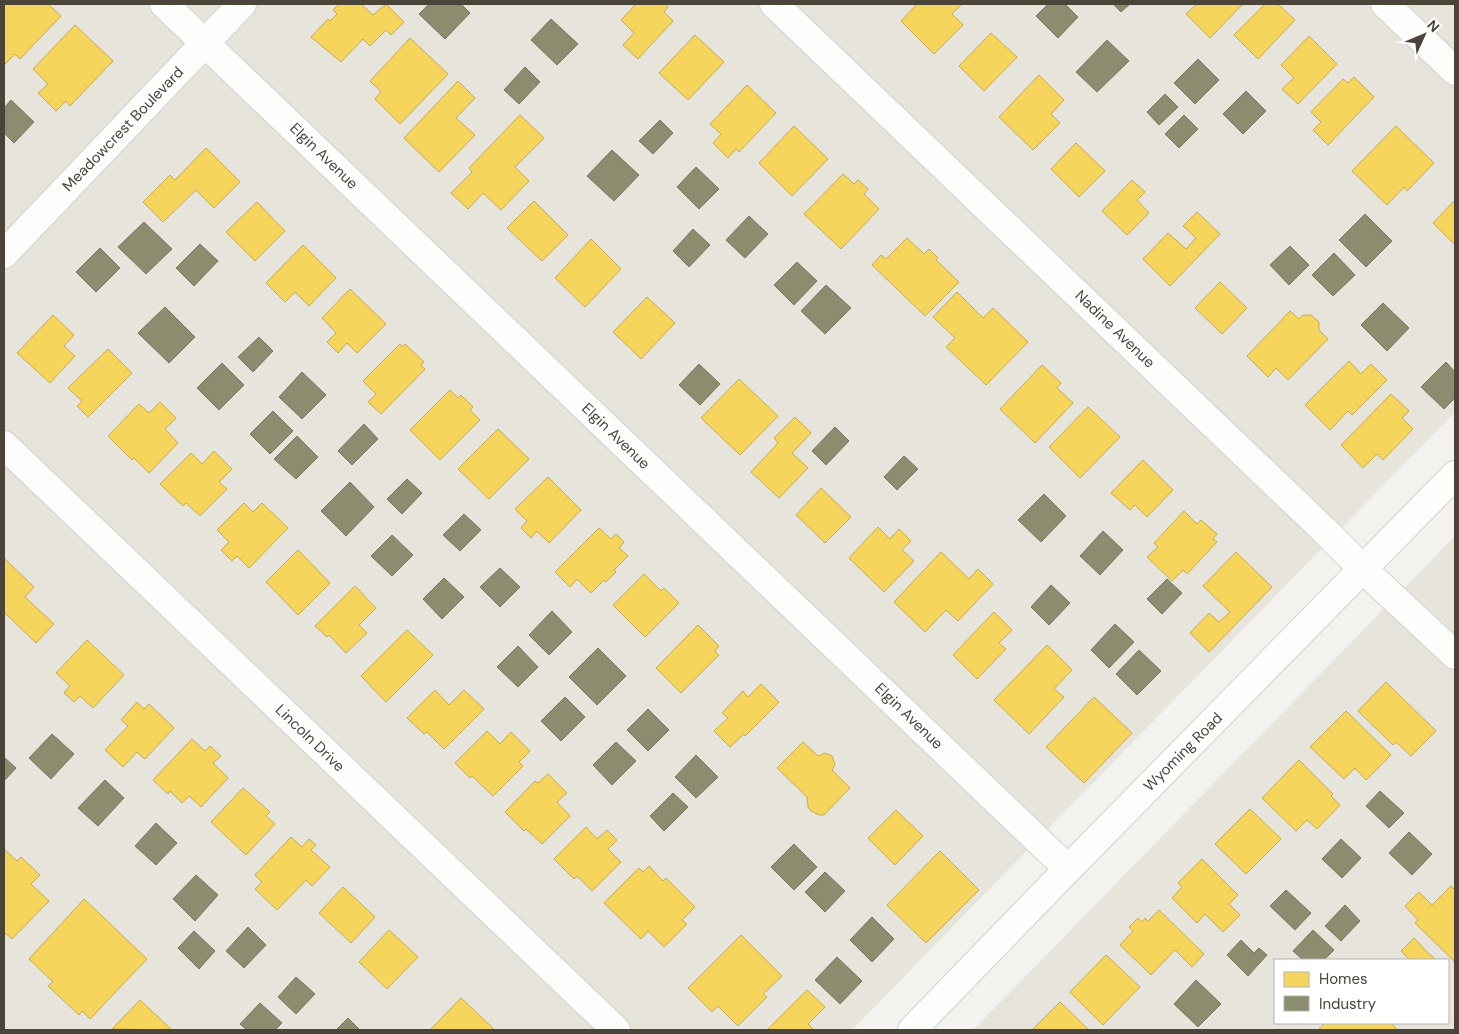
<svg xmlns="http://www.w3.org/2000/svg" width="1459" height="1034" font-family="'DM Sans',sans-serif">
<rect width="100%" height="100%" fill="#f4f2ee"/>
<!-- residential -->
<g fill="#e7e4dc" fill-rule="evenodd">
<polygon points="4,4 1455,4 1455,412 852,1030 4,1030"/>
<path d="M1455 536V1030H973ZM1275 960H1448V1023H1275Z"/>
</g>
<!-- homes -->
<g fill="#f6d55c" stroke="#c3aa52">
<polygon points="4,4 48,4 61,16 20,59 15,54 4,65"/>
<polygon points="339,4 361,4 373,15 386,4 404,22 391,35 386,30 370,46 363,39 341,62 311,37 328,19 330,21 337,14 333,10"/>
<polygon points="636,4 665,4 668,7 664,12 673,21 638,59 623,45 634,33 621,20"/>
<polygon points="917,4 962,4 952,14 963,25 934,54 901,21"/>
<polygon points="1197,4 1243,4 1210,38 1186,14"/>
<polygon points="1265,4 1269,5 1271,4 1278,4 1295,20 1258,59 1234,35"/>
<polygon points="75,25 113,61 70,106 66,101 56,111 38,93 48,84 33,69"/>
<polygon points="991,33 1017,57 984,91 959,66"/>
<polygon points="695,35 724,62 688,100 659,73"/>
<polygon points="1309,36 1337,64 1298,104 1282,89 1294,78 1281,65"/>
<polygon points="410,38 448,74 400,124 375,99 381,92 370,81"/>
<polygon points="1039,75 1064,100 1051,114 1060,123 1033,150 999,117"/>
<polygon points="1354,77 1374,97 1328,145 1313,130 1321,122 1311,112 1343,79 1348,83"/>
<polygon points="458,81 475,98 456,118 475,135 439,172 404,138"/>
<polygon points="747,85 776,113 739,152 736,149 728,158 713,143 721,134 710,124"/>
<polygon points="520,115 544,138 515,167 529,181 501,210 483,193 468,209 451,193 472,172 469,168"/>
<polygon points="794,126 828,159 792,196 759,163"/>
<polygon points="1396,126 1434,163 1407,191 1404,187 1387,205 1352,171"/>
<polygon points="1076,143 1105,171 1079,197 1051,169"/>
<polygon points="206,148 240,182 214,208 196,190 163,222 143,202 170,175 175,180"/>
<polygon points="843,174 854,184 858,180 868,189 864,194 879,209 841,249 804,214"/>
<polygon points="1132,180 1145,192 1137,200 1149,213 1127,235 1102,211"/>
<polygon points="1455,200 1455,245 1433,223"/>
<polygon points="534,201 568,235 542,261 507,228"/>
<polygon points="257,202 285,231 255,261 226,232"/>
<polygon points="1197,212 1220,234 1170,286 1143,259 1168,233 1186,249 1196,238 1183,226"/>
<polygon points="907,238 924,254 929,249 938,258 936,260 959,282 925,316 872,265 881,255 886,259"/>
<polygon points="591,239 621,269 585,307 555,278"/>
<polygon points="303,245 336,278 309,306 295,292 285,302 266,283"/>
<polygon points="1220,282 1247,308 1222,334 1195,308"/>
<polygon points="350,289 386,324 357,353 347,343 338,353 327,342 336,333 322,318"/>
<polygon points="957,292 983,318 993,308 1028,342 986,385 946,347 955,338 933,317"/>
<polygon points="647,297 675,323 641,359 613,332"/>
<polygon points="1290,311 1299,319 1303,315 1311,315 1319,322 1319,330 1328,339 1288,380 1276,368 1268,377 1247,356"/>
<polygon points="53,315 74,335 64,346 75,356 50,383 17,353"/>
<polygon points="400,344 402,347 405,344 424,362 421,365 425,369 381,414 368,402 376,394 363,381"/>
<polygon points="108,349 132,373 88,417 77,406 82,401 68,388"/>
<polygon points="1349,361 1361,374 1371,364 1387,380 1352,415 1348,411 1330,430 1305,405"/>
<polygon points="1042,365 1061,383 1057,388 1073,403 1035,443 1000,409"/>
<polygon points="739,379 778,416 740,455 701,418"/>
<polygon points="450,390 458,398 461,395 473,407 470,410 480,420 440,460 410,430"/>
<polygon points="1391,394 1409,411 1402,418 1413,429 1383,460 1377,454 1363,468 1341,445"/>
<polygon points="160,402 176,418 165,429 178,443 149,473 134,458 132,460 108,436 139,404 149,413"/>
<polygon points="1088,407 1120,437 1080,478 1049,447"/>
<polygon points="795,417 811,433 792,453 808,468 779,498 751,472 778,443 774,438"/>
<polygon points="498,429 529,459 489,499 458,469"/>
<polygon points="214,451 232,469 219,482 227,489 200,516 186,503 183,506 160,484 191,453 202,464"/>
<polygon points="1143,460 1173,490 1147,517 1135,505 1130,510 1111,493"/>
<polygon points="548,477 581,510 549,543 537,531 531,538 521,528 527,521 515,509"/>
<polygon points="821,488 851,517 825,543 796,515"/>
<polygon points="244,503 253,512 262,503 288,528 249,568 237,556 232,561 221,550 229,542 217,530"/>
<polygon points="1184,511 1197,524 1201,520 1217,534 1213,539 1217,542 1187,574 1183,570 1172,581 1147,557 1158,547 1154,543"/>
<polygon points="878,527 890,539 899,529 911,541 902,550 914,561 884,592 849,558"/>
<polygon points="599,528 611,539 616,534 624,542 619,548 628,556 614,570 616,572 606,582 604,580 591,593 577,579 570,587 555,572"/>
<polygon points="298,550 330,583 298,615 266,582"/>
<polygon points="941,552 969,579 978,569 993,584 958,621 946,610 925,632 894,602"/>
<polygon points="1236,552 1272,587 1209,652 1190,633 1209,613 1219,622 1230,612 1203,586"/>
<polygon points="4,558 34,587 25,597 54,624 36,643 4,612"/>
<polygon points="644,574 661,591 664,588 679,603 645,637 613,605"/>
<polygon points="355,586 376,608 359,625 367,633 346,653 329,635 327,637 315,626"/>
<polygon points="994,612 1012,630 999,643 1006,649 977,679 953,655"/>
<polygon points="698,625 719,646 715,651 719,655 681,693 656,668"/>
<polygon points="407,630 433,655 386,702 361,676"/>
<polygon points="87,640 124,675 93,708 80,696 74,702 64,693 70,686 56,673"/>
<polygon points="1047,645 1072,670 1054,689 1064,697 1029,734 994,700"/>
<polygon points="1386,682 1436,731 1411,756 1396,742 1393,745 1358,711"/>
<polygon points="761,684 779,702 745,736 744,734 730,747 714,731 728,718 722,713 743,691 748,697"/>
<polygon points="435,690 449,705 464,690 484,709 444,749 427,732 424,734 407,718"/>
<polygon points="1094,697 1132,733 1084,783 1046,747"/>
<polygon points="137,702 144,709 149,704 174,728 145,759 137,752 123,767 105,750 128,726 121,720"/>
<polygon points="1346,711 1391,755 1366,780 1355,768 1344,779 1310,747"/>
<polygon points="487,731 500,744 511,732 530,751 519,762 523,766 493,796 472,776 470,778 455,763"/>
<polygon points="192,739 205,751 210,746 221,756 213,763 228,778 201,807 189,796 182,803 170,791 168,794 153,780"/>
<polygon points="803,742 818,756 825,753 832,756 835,764 832,770 850,788 824,815 819,815 811,811 808,807 807,797 777,768"/>
<polygon points="1299,760 1333,794 1331,796 1340,805 1317,829 1307,820 1296,831 1262,798"/>
<polygon points="548,774 567,793 557,802 570,816 542,844 526,829 524,831 505,812 535,781 538,783"/>
<polygon points="243,788 270,812 266,816 275,824 246,855 211,822"/>
<polygon points="1250,809 1281,839 1246,874 1215,844"/>
<polygon points="896,810 923,836 895,865 868,838"/>
<polygon points="586,827 597,839 607,830 617,840 608,849 621,862 592,891 577,876 574,879 554,859"/>
<polygon points="291,837 302,847 309,839 316,845 311,850 330,867 312,886 306,880 277,910 255,889 262,882 255,875"/>
<polygon points="4,849 17,861 21,857 40,875 31,884 49,901 12,939 4,932"/>
<polygon points="940,851 979,890 926,943 887,905"/>
<polygon points="1202,859 1238,895 1229,904 1240,915 1223,932 1205,914 1197,923 1172,898 1182,887 1178,883"/>
<polygon points="649,866 663,881 666,878 695,907 682,920 687,924 664,947 648,931 641,939 604,903 639,868 643,872"/>
<polygon points="1451,886 1455,890 1455,962 1415,923 1418,920 1405,906 1419,892 1432,905"/>
<polygon points="343,887 375,917 351,943 319,913"/>
<polygon points="84,899 147,959 90,1019 82,1011 79,1015 48,986 53,982 29,959"/>
<polygon points="1159,910 1204,954 1192,967 1175,950 1151,975 1120,945 1133,931 1129,927 1138,918 1142,922 1145,918 1148,921"/>
<polygon points="389,930 418,957 387,989 359,962"/>
<polygon points="741,935 782,976 763,994 767,997 738,1026 718,1006 712,1012 688,988"/>
<polygon points="1414,938 1427,952 1436,960 1410,960 1401,951"/>
<polygon points="1106,955 1140,987 1103,1025 1070,992"/>
<polygon points="807,990 825,1007 808,1024 814,1030 767,1030"/>
<polygon points="461,998 493,1028 490,1030 430,1030"/>
<polygon points="140,1000 172,1030 112,1029"/>
<polygon points="1060,1002 1089,1030 1032,1030"/>
<polygon points="1325,1023 1391,1023 1397,1029 1396,1030 1318,1030"/>
</g>
<!-- industry -->
<g fill="#8c8c6e" stroke="#78765e">
<polygon points="429,4 461,4 470,13 445,39 419,14"/>
<polygon points="1048,4 1065,4 1078,17 1058,38 1036,16"/>
<polygon points="1113,4 1130,4 1121,12"/>
<polygon points="551,19 578,44 557,65 531,40"/>
<polygon points="1107,40 1129,61 1097,92 1076,72"/>
<polygon points="1198,59 1219,80 1195,104 1174,83"/>
<polygon points="525,67 540,82 519,104 504,90"/>
<polygon points="1246,91 1266,111 1243,134 1223,114"/>
<polygon points="1165,94 1178,107 1159,125 1147,112"/>
<polygon points="11,100 34,122 14,143 4,133 4,108"/>
<polygon points="1184,115 1198,129 1179,148 1165,134"/>
<polygon points="660,120 673,133 653,154 639,141"/>
<polygon points="612,150 639,175 614,201 587,176"/>
<polygon points="696,167 719,189 699,209 677,187"/>
<polygon points="1365,214 1392,241 1366,267 1339,240"/>
<polygon points="749,216 768,234 745,258 726,240"/>
<polygon points="144,222 172,249 146,274 118,247"/>
<polygon points="693,229 710,245 689,267 673,251"/>
<polygon points="200,244 218,261 194,286 176,268"/>
<polygon points="1290,246 1309,265 1289,285 1270,265"/>
<polygon points="100,248 120,268 96,292 76,272"/>
<polygon points="1334,253 1355,275 1333,296 1312,275"/>
<polygon points="797,262 817,281 794,305 774,285"/>
<polygon points="826,285 851,308 825,334 801,311"/>
<polygon points="1383,303 1409,328 1387,351 1361,325"/>
<polygon points="165,307 195,337 169,363 138,333"/>
<polygon points="259,337 273,351 253,372 238,357"/>
<polygon points="1446,362 1455,372 1455,398 1444,409 1421,387"/>
<polygon points="222,363 244,385 219,410 197,388"/>
<polygon points="699,364 720,384 700,405 679,385"/>
<polygon points="302,372 326,395 302,419 279,397"/>
<polygon points="273,411 293,431 270,454 250,434"/>
<polygon points="364,424 378,439 352,465 338,451"/>
<polygon points="835,427 849,441 826,465 812,451"/>
<polygon points="297,436 318,457 296,479 274,459"/>
<polygon points="904,456 918,469 897,490 884,477"/>
<polygon points="407,479 422,493 402,514 387,499"/>
<polygon points="350,482 374,507 346,536 321,511"/>
<polygon points="1044,494 1066,516 1041,542 1018,520"/>
<polygon points="464,514 481,530 460,551 443,535"/>
<polygon points="1103,531 1123,550 1100,575 1080,556"/>
<polygon points="392,535 413,555 392,576 371,556"/>
<polygon points="500,568 520,587 500,607 480,587"/>
<polygon points="444,578 464,597 442,619 423,599"/>
<polygon points="1167,579 1182,593 1162,614 1147,599"/>
<polygon points="1051,585 1070,603 1049,625 1031,607"/>
<polygon points="552,611 572,632 549,655 529,635"/>
<polygon points="1115,624 1134,642 1109,668 1091,650"/>
<polygon points="518,646 538,667 518,687 497,667"/>
<polygon points="598,648 626,676 597,705 569,677"/>
<polygon points="1139,650 1161,671 1137,695 1116,674"/>
<polygon points="565,697 585,717 561,741 541,721"/>
<polygon points="648,709 669,730 648,751 627,730"/>
<polygon points="52,734 74,754 51,779 29,758"/>
<polygon points="616,742 636,761 612,785 593,765"/>
<polygon points="696,755 718,777 696,798 675,777"/>
<polygon points="4,757 16,768 4,781"/>
<polygon points="105,780 124,798 98,826 78,808"/>
<polygon points="1380,791 1404,813 1389,828 1366,806"/>
<polygon points="673,793 688,807 664,831 650,816"/>
<polygon points="156,823 177,843 156,865 135,846"/>
<polygon points="1409,832 1432,854 1412,875 1389,853"/>
<polygon points="1341,839 1361,858 1342,878 1322,859"/>
<polygon points="794,844 817,867 794,890 771,867"/>
<polygon points="825,872 845,891 825,912 805,892"/>
<polygon points="196,875 218,895 195,921 173,899"/>
<polygon points="1286,890 1311,913 1295,930 1270,906"/>
<polygon points="1345,905 1360,921 1341,941 1325,926"/>
<polygon points="872,917 894,939 872,962 850,940"/>
<polygon points="248,927 266,945 244,968 226,951"/>
<polygon points="1313,930 1334,950 1324,960 1303,960 1293,951"/>
<polygon points="194,931 215,951 199,969 178,948"/>
<polygon points="1241,940 1254,953 1259,948 1267,955 1248,976 1227,955"/>
<polygon points="837,957 862,981 840,1004 815,980"/>
<polygon points="296,977 315,994 296,1014 278,997"/>
<polygon points="1196,980 1221,1004 1198,1027 1174,1004"/>
<polygon points="260,1003 282,1023 275,1030 247,1030 240,1024"/>
<polygon points="348,1018 360,1030 336,1030"/>
</g>
<g fill="none" stroke-linecap="round" stroke-linejoin="round">
<defs>
<g id="minor">
<polyline points="164,4 1068,869"/>
<polyline points="774,4 1324,530 1364,570 1455,655"/>
<polyline points="1385,4 1455,71"/>
<polyline points="4,254 242,4"/>
<polyline points="4,445 616,1030"/>
<polyline points="912,1030 1068,869 1455,475"/>
</g>
</defs>
<!-- minor casing -->
<use href="#minor" stroke="#d2d0cb" stroke-width="30"/>
<!-- minor -->
<use href="#minor" stroke="#fdfdfc" stroke-width="28"/>
</g>
<g text-anchor="middle" stroke-width="5" stroke-linejoin="round" paint-order="stroke">
<!-- street labels -->
<g font-size="15" fill="#4b4439" stroke="#fff">
<text transform="translate(123 129) rotate(-46)" y="5">Meadowcrest Boulevard</text>
<text transform="translate(324 156) rotate(44)" y="5">Elgin Avenue</text>
<text transform="translate(1115 329) rotate(44)" y="5">Nadine Avenue</text>
<text transform="translate(616 436) rotate(44)" y="5">Elgin Avenue</text>
<text transform="translate(909 716) rotate(44)" y="5">Elgin Avenue</text>
<text transform="translate(310 738) rotate(44)" y="5">Lincoln Drive</text>
<text transform="translate(1183 752) rotate(-45)" y="5">Wyoming Road</text>
</g>
</g>
<!-- border -->
<rect width="1459" height="1034" fill="none" stroke="#4b4439" stroke-width="10"/>
<!-- legend -->
<rect x="1274" y="959" width="175" height="65" fill="#ffffff" stroke="#b7b4b0"/>
<rect x="1284" y="972" width="25" height="15" fill="#f6d55c" stroke="#b7b4b0"/>
<text x="1319" y="984" font-size="15" fill="#4b4439">Homes</text>
<rect x="1284" y="996" width="25" height="15" fill="#8c8c6e" stroke="#b7b4b0"/>
<text x="1319" y="1009" font-size="15" fill="#4b4439">Industry</text>
<!-- north arrow -->
<g transform="translate(1424 35) rotate(46)" stroke="#ffffff" stroke-width="4" paint-order="stroke">
<path d="M0-4L9 19L0 12L-9 19Z" fill="#4b4439"/>
<text y="-8" font-size="14" font-weight="bold" text-anchor="middle" fill="#4b4439">N</text>
</g>
</svg>
